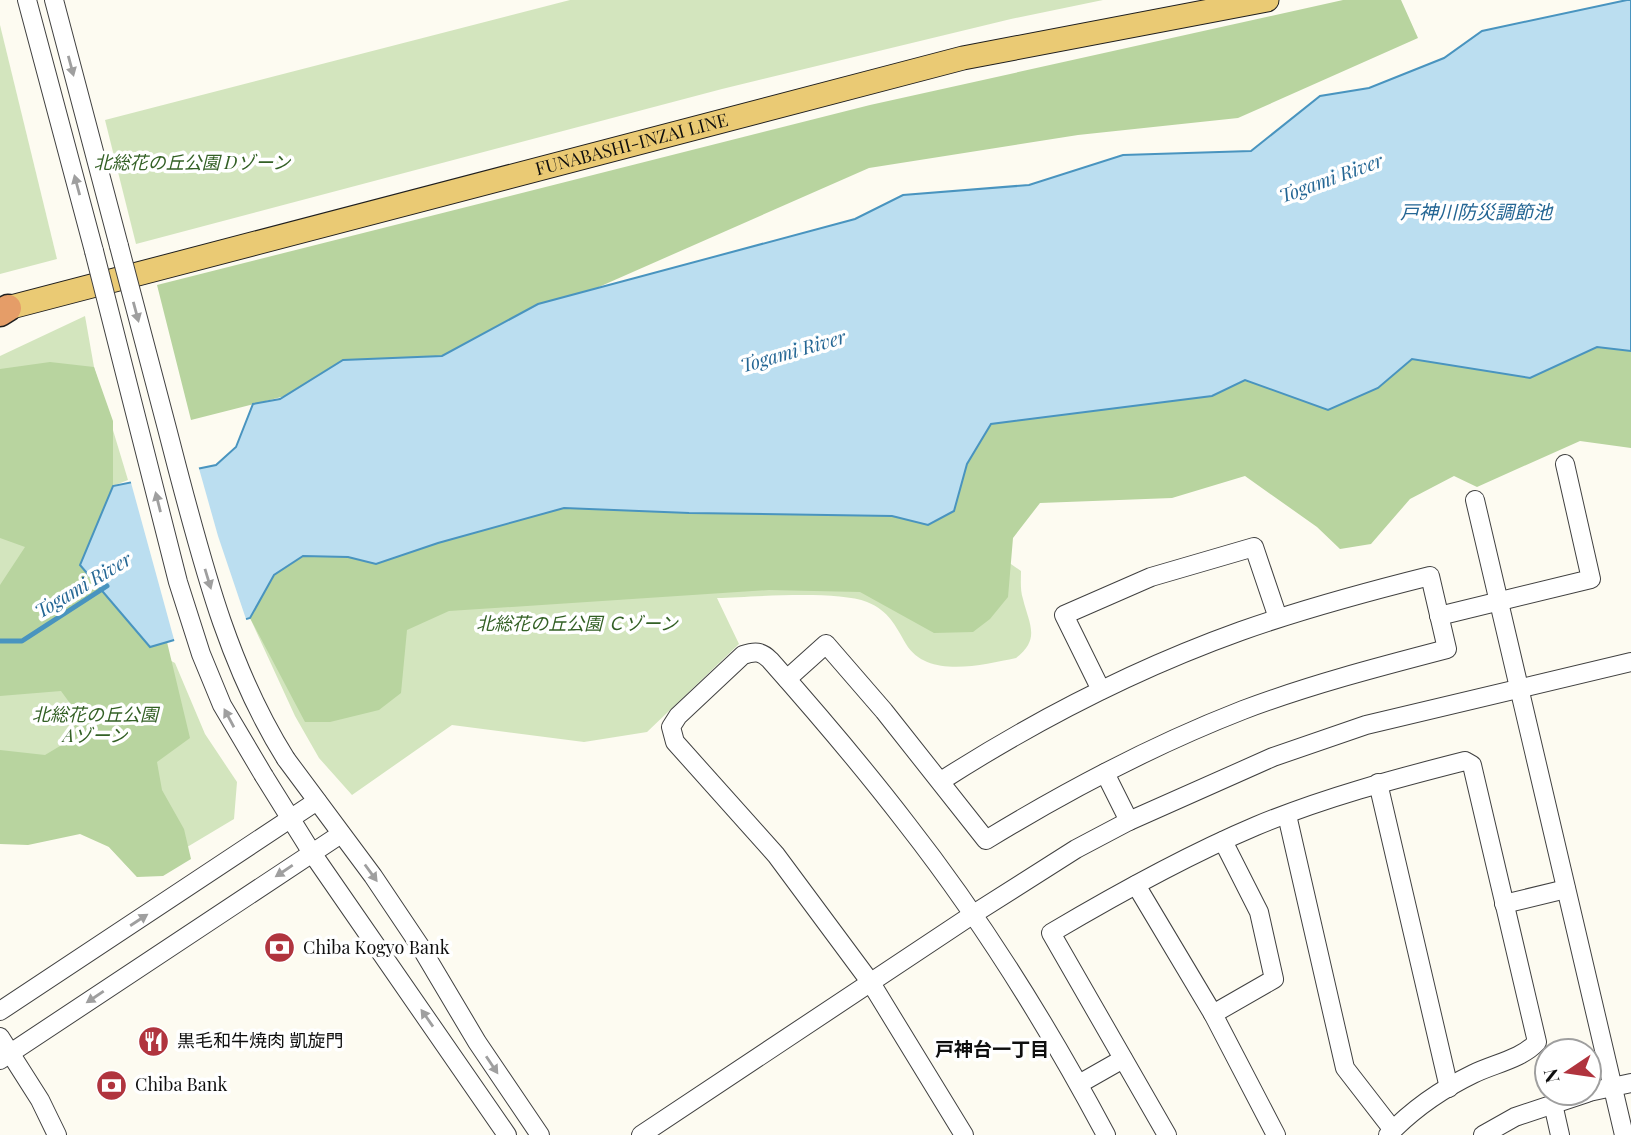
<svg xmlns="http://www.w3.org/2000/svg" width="1631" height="1135" font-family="'Playfair Display','Noto Sans JP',serif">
<rect width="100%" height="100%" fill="#fdfbf1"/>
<!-- green -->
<g fill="#d3e5be">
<polygon points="570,0 1103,0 1011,19 722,89 136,244 105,120"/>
<polygon points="0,25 57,259 0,274"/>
<polygon points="85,316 94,367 128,480 113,486 151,650 175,663 205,734 237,782 234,819 137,877 81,817 0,826 0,356"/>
<path d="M564 508 961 529 1021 571C1021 580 1020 590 1023 599 1029 624 1041 639 1016 658 982 665 927 679 906 644 895 625 889 611 867 602 836 590 753 597 717 598L739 644 647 732 584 742 452 725 352 795 319 758 295 716 250 618 274 575 438 543Z"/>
</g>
<!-- forest -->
<g fill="#b8d49f">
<polygon points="1343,0 1401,0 1418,38 1238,118 1078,135 869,168 442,356 191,420 157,285 870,105"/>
<polygon points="1597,347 1631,351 1631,448 1580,441 1477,487 1454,476 1410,499 1371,544 1340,549 1317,527 1245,476 1172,498 1040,503 1013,538 1008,597 990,619 973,632 934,633 860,592 769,590 449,611 407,630 401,693 379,710 330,722 305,722 250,618 274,575 303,556 348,556 376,564 438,543 564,508 689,513 892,516 928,525 954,511 967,464 991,424 1212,396 1245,380 1328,410 1378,388 1412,359 1530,378"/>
<polygon points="50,362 94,367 113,421 113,486 80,565 149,646 167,642 190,738 157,762 162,790 184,829 191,859 163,876 137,877 109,847 80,834 28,845 0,844 0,750 45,755 70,740 72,706 61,691 0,696 0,585 25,547 0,538 0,369"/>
</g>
<!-- water -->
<polygon fill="#bbdef0" stroke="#4994bf" stroke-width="2" points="1627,0 1631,0 1631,351 1597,347 1530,378 1412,359 1378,388 1328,410 1245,380 1212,396 991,424 967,464 954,511 928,525 892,516 689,513 564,508 438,543 376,564 348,557 303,556 274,575 250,618 150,647 80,565 113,486 216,465 236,447 253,404 280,399 343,360 442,356 538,304 855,219 903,195 1029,185 1123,155 1251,151 1320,96 1369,88 1444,58 1482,31"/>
<!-- pier -->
<polygon fill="#fdfbf1" points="198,465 218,536 247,622 175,643 130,479"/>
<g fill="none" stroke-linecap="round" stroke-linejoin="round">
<!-- stream -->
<polyline stroke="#4994bf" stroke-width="5" points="0,641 22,641 107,586"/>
<defs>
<g id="minor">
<polyline points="27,0 94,251"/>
<polyline points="54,0 119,246"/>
<polyline points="1475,500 1624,1135"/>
<polyline points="1439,616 1591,579 1565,464"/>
<path d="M787 679 826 644 884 711 986 840C1068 790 1153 745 1243 710 1309 685 1378 667 1447 649L1430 576C1366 592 1303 609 1241 631 1135 669 1036 720 941 781"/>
<polyline points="1101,690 1064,615 1151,577 1254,547 1278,618"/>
<polyline points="286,759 373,876 420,946 477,1042 540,1135"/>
<polyline points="1105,773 1129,821"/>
<polyline points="264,776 312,853 507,1135"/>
<polyline points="1378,783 1449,1088"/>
<polyline points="1287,815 1345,1068 1393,1130"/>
<polyline points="1136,885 1213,1014 1276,1135"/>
<polyline points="1504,904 1566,889"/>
<polyline points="0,1011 317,801"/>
<polyline points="1213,1014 1274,979 1259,912 1223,841"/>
<polyline points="0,1037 40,1100 57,1135"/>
<polyline points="0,1060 341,834"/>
<polyline points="1079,1084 1123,1059"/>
<polyline points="1589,1092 1631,1083"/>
<polyline points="1553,1104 1560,1135"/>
<polyline points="641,1135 972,915 1076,849 1129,821 1273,757 1366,725 1631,662"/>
<path d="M964 1135 871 983 776 855 675 742 671 727 678 716 743 655C755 651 761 651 770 660 817 713 863 767 906 823 982 920 1048 1026 1106 1135"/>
<path d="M1167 1135 1051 933C1117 894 1185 856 1256 826 1323 798 1394 779 1465 761L1472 765 1537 1042C1522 1059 1493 1064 1473 1074 1442 1089 1412 1110 1388 1135"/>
<polyline points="1483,1135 1515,1117 1587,1093"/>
</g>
<g id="major">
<path id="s1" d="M0 310 963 58 1267 0"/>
</g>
<polyline id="highway" points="0,313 8,308"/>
</defs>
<!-- minor casing -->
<use href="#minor" stroke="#414141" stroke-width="20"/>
<!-- major casing -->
<use href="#major" stroke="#1f1f1f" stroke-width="25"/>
<!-- highway casing -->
<use href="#highway" stroke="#1f1f1f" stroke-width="29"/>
<!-- minor -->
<use href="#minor" stroke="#fff" stroke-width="18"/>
<!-- major -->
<use href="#major" stroke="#eaca74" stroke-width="23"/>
<!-- highway -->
<use href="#highway" stroke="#e59d68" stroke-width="26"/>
<defs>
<g id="minor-bridge">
<path d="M119 246C138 319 158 393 177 467 204 569 229 668 286 759"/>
<polyline points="94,251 178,582 201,654 222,705 264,776"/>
</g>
</defs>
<!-- minor-bridge casing -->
<use href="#minor-bridge" stroke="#414141" stroke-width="20" stroke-linecap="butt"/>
<!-- minor-bridge -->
<use href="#minor-bridge" stroke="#fff" stroke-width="18"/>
</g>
<!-- one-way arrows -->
<defs><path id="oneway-solid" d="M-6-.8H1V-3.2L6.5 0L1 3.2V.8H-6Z" transform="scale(1.75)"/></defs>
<g fill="#9f9f9f">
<use href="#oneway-solid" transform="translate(71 66) rotate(75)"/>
<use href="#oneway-solid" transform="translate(77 185) rotate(-105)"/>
<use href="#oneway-solid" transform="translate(136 312) rotate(75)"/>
<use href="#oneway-solid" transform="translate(158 502) rotate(-104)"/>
<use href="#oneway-solid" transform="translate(208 579) rotate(73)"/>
<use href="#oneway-solid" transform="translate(229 718) rotate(-118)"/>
<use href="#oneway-solid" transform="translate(284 871) rotate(146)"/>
<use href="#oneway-solid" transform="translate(371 873) rotate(54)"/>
<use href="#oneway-solid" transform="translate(139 920) rotate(-33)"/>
<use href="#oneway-solid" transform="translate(95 997) rotate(146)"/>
<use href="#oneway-solid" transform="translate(427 1018) rotate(-125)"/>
<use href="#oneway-solid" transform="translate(492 1065) rotate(56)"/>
</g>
<!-- icons -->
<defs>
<symbol id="bank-disc" viewBox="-11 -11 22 22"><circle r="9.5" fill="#b0343e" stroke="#fff"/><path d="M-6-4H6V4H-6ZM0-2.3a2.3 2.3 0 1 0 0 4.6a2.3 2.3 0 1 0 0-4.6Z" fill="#fff"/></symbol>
<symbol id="restaurant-disc" viewBox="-11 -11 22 22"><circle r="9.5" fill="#b0343e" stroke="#fff"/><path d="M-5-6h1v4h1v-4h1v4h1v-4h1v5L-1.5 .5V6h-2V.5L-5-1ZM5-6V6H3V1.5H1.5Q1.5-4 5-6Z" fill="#fff"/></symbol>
</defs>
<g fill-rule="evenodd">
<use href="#bank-disc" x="262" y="930" width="35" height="35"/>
<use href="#restaurant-disc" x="136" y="1024" width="35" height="35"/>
<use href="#bank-disc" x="94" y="1068" width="35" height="35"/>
</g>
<g text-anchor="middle" stroke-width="7" stroke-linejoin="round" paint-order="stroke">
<!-- street labels -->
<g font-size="18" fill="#0e0e0e" stroke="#fff">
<text dy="6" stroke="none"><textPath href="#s1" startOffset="653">FUNABASHI-INZAI LINE</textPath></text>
</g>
<!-- park labels -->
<g font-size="18" font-style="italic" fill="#336025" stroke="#fff">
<text x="192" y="169">北総花の丘公園 Dゾーン</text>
<text x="577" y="630">北総花の丘公園 Ｃゾーン</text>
<text x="95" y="721">北総花の丘公園<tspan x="95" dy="21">Aゾーン</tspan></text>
</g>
<!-- poi labels -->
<g font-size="18" fill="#0e0e0e" stroke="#fff" text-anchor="start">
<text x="303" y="954">Chiba Kogyo Bank</text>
<text x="177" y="1047">黒毛和牛焼肉 凱旋門</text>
<text x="135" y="1091">Chiba Bank</text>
</g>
<!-- water labels -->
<g font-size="19" font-style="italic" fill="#246694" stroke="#fff">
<text transform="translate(1331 178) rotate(-20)" y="7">Togami River</text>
<text x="1476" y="219">戸神川防災調節池</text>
<text transform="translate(793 351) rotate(-16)" y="7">Togami River</text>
<text transform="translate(83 585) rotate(-31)" y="7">Togami River</text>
</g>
<!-- neighbourhood labels -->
<g font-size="19" font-weight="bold" fill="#0e0e0e" stroke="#fff">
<text x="992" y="1056">戸神台一丁目</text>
</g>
</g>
<!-- north arrow -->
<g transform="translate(1568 1072) rotate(257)"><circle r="33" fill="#ffffff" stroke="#9f9f9f" stroke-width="2"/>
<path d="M0-5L12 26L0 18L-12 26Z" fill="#b0343e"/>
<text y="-10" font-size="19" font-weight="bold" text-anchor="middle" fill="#0e0e0e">N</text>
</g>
</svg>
